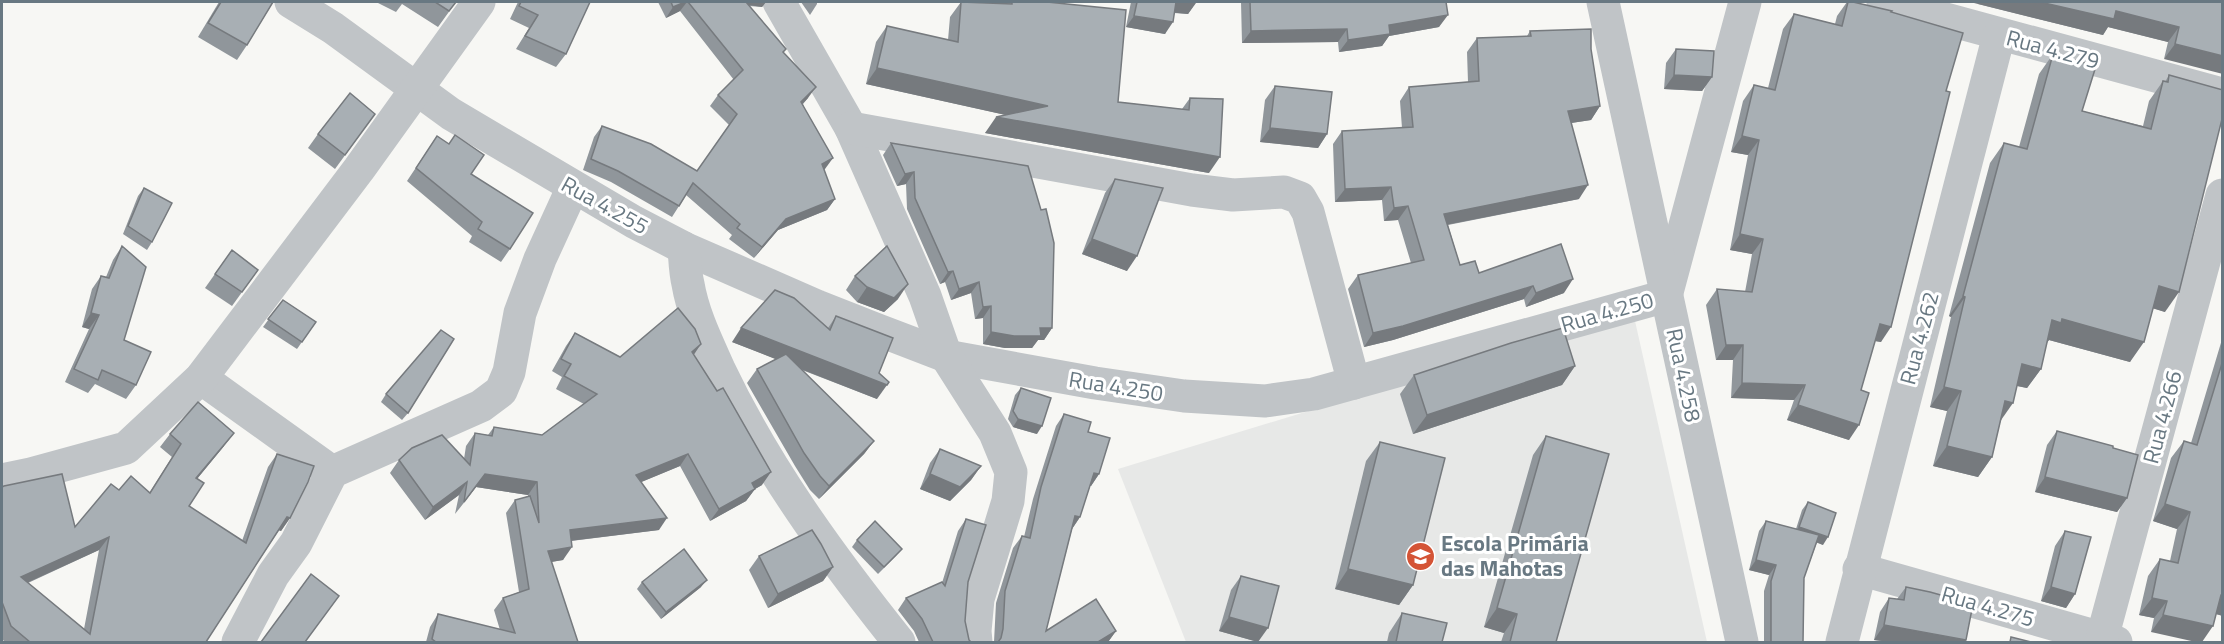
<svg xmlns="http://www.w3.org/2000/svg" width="2224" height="644" font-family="'Titillium Web',sans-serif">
<rect width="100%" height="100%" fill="#f7f7f4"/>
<!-- built -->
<polygon fill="#e7e8e7" points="1633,312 1707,642 1186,642 1118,469"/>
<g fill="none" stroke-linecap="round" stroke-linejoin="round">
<!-- minor -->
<g stroke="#c0c4c7" stroke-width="33">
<polyline points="291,2 333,28 451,114 634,222 684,248 817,306 878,330 946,356 1095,383 1184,396 1265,401 1314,394 1666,296 1745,2"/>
<polyline points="779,2 851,128 925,296 946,356 995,433 1011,472 1008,501 978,599 975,631 976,642"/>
<polyline points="1603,2 1742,642"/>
<polyline points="1883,2 2222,94"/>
<polyline points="851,128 1192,190 1233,195 1284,192 1300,198 1308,212 1354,383"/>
<path d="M684 248C685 260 685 272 688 284 693 314 707 342 719 369 766 468 831 557 899 642"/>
<polyline points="201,378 332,472"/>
<polyline points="2,480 31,474 126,448 201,378 359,169 479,2"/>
<polyline points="1859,569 2116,642"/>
<polyline points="238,642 273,575 296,543 332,472 481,406 501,391 509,372 520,313 540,259 573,187"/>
<polyline points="1842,642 1999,35"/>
<polyline points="2101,642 2222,195"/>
</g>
</g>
<!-- wall -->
<g fill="#90969b" fill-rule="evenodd">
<polygon points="219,2 273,2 247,45 237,60 198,37"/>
<polygon points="376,2 456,2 438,27 402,4 396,12"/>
<polygon points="518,2 590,2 566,54 556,67 516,49 529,28 510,19"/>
<polygon points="658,2 766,2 762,7 749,6 786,49 783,53 808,98 803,104 825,169 824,170 835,199 827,210 778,230 754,258 729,239 732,235 686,195 672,217 611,182 583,170 594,137 602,126 697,171 729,125 710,106 718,95 734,80 680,11 666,18"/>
<polygon points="801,2 817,2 817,4 810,15"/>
<polygon points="961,2 1000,4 1000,2 1047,2 1118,102 1182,109 1190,98 1209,173 985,133 1006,115 866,84 876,42 887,26 948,40 950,17"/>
<polygon points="1131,2 1196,2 1188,14 1174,13 1165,34 1126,27"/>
<polygon points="1241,2 1446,2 1439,27 1389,36 1382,46 1339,52 1338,42 1242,43"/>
<polygon points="1847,2 1853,2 1891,12 1946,91 1881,342 1875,341 1861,390 1849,440 1787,420 1794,400 1731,398 1733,360 1716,360 1706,305 1717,289 1745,292 1752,254 1730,250 1748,155 1731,152 1743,101 1754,85 1768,88 1783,29 1794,14 1835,24 1837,16"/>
<polygon points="2223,2 2164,59 2168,42 2108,27 2103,35 1978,4"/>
<polygon points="1530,31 1591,49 1600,106 1591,120 1571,123 1579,199 1448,225 1460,265 1479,273 1564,293 1526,307 1524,299 1393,340 1364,347 1348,289 1358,275 1411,263 1398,220 1384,221 1382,200 1335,202 1333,144 1342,131 1402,128 1400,101 1409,87 1468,82 1467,52 1477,38 1527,36"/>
<polygon points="1676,49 1712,77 1702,91 1664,89 1666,63"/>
<polygon points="2053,54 2082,111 2143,126 2149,101 2163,81 2165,82 2169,75 2165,312 2153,308 2130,362 2049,340 2047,342 2041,369 2027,388 2017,386 2001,419 1992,457 1978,477 1933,466 1947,411 1930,407 1951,317 1949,316 1990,163 2004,143 2019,147 2039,74"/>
<polygon points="1275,86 1327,134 1318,148 1260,142 1265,100"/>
<polygon points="375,114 335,169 308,148 318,134"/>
<polygon points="437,136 471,174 510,249 501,262 469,242 472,236 407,181"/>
<polygon points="891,143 1052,328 1044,340 1038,340 1032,348 1005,348 983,344 983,318 975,319 971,293 951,300 945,282 940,284 907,209 906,184 897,186 883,155"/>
<polygon points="1115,179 1127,271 1082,254 1105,193"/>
<polygon points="144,188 152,242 147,250 123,234 138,196"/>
<polygon points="122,246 124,340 136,385 126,399 95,384 88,393 65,382 89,329 82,327 92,289 101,276 106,277 113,260"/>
<polygon points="232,250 258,270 232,306 205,288"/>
<polygon points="855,276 898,299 884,312 857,302 846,290"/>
<polygon points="283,300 316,322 297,349 263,327"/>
<polygon points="836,316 879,373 877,399 802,370 874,441 864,454 819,499 810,490 795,466 747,383 757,369 776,359 732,342 828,328"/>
<polygon points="575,333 620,357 694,355 762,485 755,489 746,501 710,521 680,466 641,482 659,530 571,541 563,560 551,562 578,642 426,642 430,627 438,614 500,630 494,610 503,598 519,592 506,513 515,500 528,497 528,495 476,487 455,514 459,495 425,520 390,473 399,460 464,459 466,446 475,433 488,435 494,427 542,435 584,404 556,389 562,377 552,371 566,346"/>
<polygon points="2223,336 2223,616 2216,614 2151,632 2154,618 2139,615 2148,576 2160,559 2170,561 2177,529 2153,521 2171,458 2184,441 2191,443"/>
<polygon points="1575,366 1562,385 1413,434 1400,394 1414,375"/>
<polygon points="1021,388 1037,434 1013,427 1008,419 1015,395"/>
<polygon points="386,394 408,413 402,420 381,402"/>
<polygon points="1064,414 1088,432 1099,474 1091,486 1090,486 1080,517 1072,529 1046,631 1116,631 1108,642 994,642 996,603 1013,548 1022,536 1024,537 1033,499 1056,426"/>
<polygon points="2057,431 2113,448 2127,498 2117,512 2035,492 2047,445"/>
<path d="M170 434 224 446 197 479 189 506 242 541 268 467 277 454 290 518 281 531 279 530 206 642H5L2 639V487L75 527 150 492 172 457 160 447ZM99 550 84 629 28 583Z"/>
<polygon points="1546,436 1556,642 1501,642 1504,633 1484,627 1533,455"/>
<polygon points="1380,442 1413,585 1399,605 1335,589 1366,461"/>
<polygon points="940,449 981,466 971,480 950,501 920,489 930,463"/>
<polygon points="1808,502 1823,545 1817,542 1804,578 1803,642 1764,642 1764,591 1769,575 1749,570 1759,531 1766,521 1796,529 1802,510"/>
<polygon points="966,519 968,582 965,621 969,640 971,642 919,642 914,631 898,610 906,598 942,583 958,531"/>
<polygon points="2065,531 2075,594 2066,608 2041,601 2055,546"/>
<polygon points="857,540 902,549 896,556 878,574 852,547"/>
<polygon points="759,556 833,567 823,581 768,608 749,570"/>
<polygon points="1241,576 1258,642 1219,631 1231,590"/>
<polygon points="642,582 701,587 661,619 637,589"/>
<polygon points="1906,587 1966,640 1965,642 1890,642 1874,640 1880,612 1889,598 1897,599"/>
<polygon points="1402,613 1442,642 1387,642 1389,633"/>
</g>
<!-- shaded-wall -->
<g fill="#767a7e">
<polygon points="685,2 687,2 680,11 666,18 673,7"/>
<polygon points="729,2 766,2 762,7"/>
<polygon points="1175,2 1184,2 1196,3 1188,14 1168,12"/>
<polygon points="1970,2 2040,2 2116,11 2179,27 2168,42 2108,27 2103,35 1978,4"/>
<polygon points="1448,15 1439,27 1389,36 1382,46 1339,52 1348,40 1389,25"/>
<polygon points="1134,16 1173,22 1165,34 1126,27"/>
<polygon points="1347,29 1338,42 1242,43 1251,31"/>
<polygon points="2175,44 2223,56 2223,74 2164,59"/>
<polygon points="877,68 1048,106 1037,122 866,84"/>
<polygon points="1674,75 1712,77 1702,91 1664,89"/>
<polygon points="816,87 808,98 794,113 801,102"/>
<polygon points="1600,106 1591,120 1558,125 1568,111"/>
<polygon points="996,117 1220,157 1209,173 985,133"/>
<polygon points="1270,128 1327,134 1318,148 1260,142"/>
<polygon points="1742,136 1759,140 1748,155 1731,152"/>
<polygon points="833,158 825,169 815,175 822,164"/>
<polygon points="914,172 906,184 897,186 905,174"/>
<polygon points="1588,185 1579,199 1435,227 1444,214"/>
<polygon points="1391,187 1382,200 1335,202 1345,189"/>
<polygon points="835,199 827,210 778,230 754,258 762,247 786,219"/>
<polygon points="1408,206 1398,220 1384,221 1394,208"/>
<polygon points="1740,234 1763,239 1752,254 1730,250"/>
<polygon points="1092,239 1137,256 1127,271 1082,254"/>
<polygon points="953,271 945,282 940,284 948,272"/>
<polygon points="1573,279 1564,293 1526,307 1536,293"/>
<polygon points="979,282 971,293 951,300 959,289"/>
<polygon points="908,284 898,299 884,312 857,302 867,287"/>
<polygon points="1533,286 1524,299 1393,340 1364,347 1373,333"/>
<polygon points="2159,286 2179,292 2165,312 2145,306"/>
<polygon points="1963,296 1965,297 1951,317 1949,316"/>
<polygon points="991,306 983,318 975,319 983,307"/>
<polygon points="91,313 99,315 89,329 82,327"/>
<polygon points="2062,319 2144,342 2130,362 2049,340 2047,343 2052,320"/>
<polygon points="1880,324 1891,327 1881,342 1869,340"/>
<polygon points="741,328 887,385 877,399 732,342"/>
<polygon points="1040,328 1052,328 1044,340 1038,340 1032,348 1005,348 983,344 991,332"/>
<polygon points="701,344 693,356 692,352"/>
<polygon points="1726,345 1743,345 1733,360 1716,360"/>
<polygon points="2022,364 2041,369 2027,388 2008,384"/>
<polygon points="1575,366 1562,385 1413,434 1427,415"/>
<polygon points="1742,383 1805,385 1794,400 1731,398"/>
<polygon points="1944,387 1961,391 1947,411 1930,407"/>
<polygon points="2005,401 2013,403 1999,423"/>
<polygon points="1798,405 1859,425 1849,440 1787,420"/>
<polygon points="1018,419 1042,426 1037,434 1013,427"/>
<polygon points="234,433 224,446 187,491 196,478"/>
<polygon points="874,441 864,454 819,499 829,486"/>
<polygon points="1947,446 1992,457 1978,477 1933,466"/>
<polygon points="688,454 680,466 627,488 636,475"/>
<polygon points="981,466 971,480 950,501 920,489 930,474"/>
<polygon points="771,472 762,485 755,489 746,501 710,521 719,509 752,483"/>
<polygon points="1094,473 1099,474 1091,486 1086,485"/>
<polygon points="485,474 537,482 528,495 476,487 455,514"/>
<polygon points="2045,477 2127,498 2117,512 2035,492"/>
<polygon points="467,482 459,495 425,520 433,507"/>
<polygon points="2165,504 2190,512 2177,529 2153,521"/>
<polygon points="1075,516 1080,517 1072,529"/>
<polygon points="287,517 290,518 281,531 278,530"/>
<polygon points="667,518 659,530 561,542 570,530"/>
<polygon points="1799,527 1828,537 1823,545 1794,534"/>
<polygon points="109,537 99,550 11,590 21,577"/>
<polygon points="572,547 563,560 539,564 548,551"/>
<polygon points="1756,560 1776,565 1769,575 1749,570"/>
<polygon points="833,567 823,581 768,608 778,594"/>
<polygon points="1348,569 1413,585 1399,605 1335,589"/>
<polygon points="707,580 701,587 661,619 666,612"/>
<polygon points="2051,587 2075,594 2066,608 2041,601"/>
<polygon points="2221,595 2223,595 2223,616 2209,612"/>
<polygon points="2152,598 2167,601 2154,618 2139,615"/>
<polygon points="1497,608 1517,614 1504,633 1484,627"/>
<polygon points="2163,615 2213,626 2202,642 2196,642 2151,632"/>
<polygon points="1229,617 1268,628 1258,642 1219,631"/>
<polygon points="1884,625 1966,640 1965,642 1890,642 1874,640"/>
<polygon points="1116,631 1108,642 1098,642"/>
</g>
<!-- building -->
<g fill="#a8afb4" stroke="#767a7e" stroke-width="1.5" fill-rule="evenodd">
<polygon points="221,2 273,2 247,45 208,23"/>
<polygon points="435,2 456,2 449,11"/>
<polygon points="521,2 590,2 566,54 525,36 538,15 519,6"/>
<polygon points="671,2 685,2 673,7"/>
<polygon points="688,2 746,2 786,49 783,52 816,87 801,102 833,158 822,164 835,199 786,219 762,247 737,228 740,224 693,183 679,206 618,171 591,159 602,126 651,144 697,171 737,114 718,95 743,70"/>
<polygon points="961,2 1012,4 1012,2 1047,2 1126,10 1118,102 1189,110 1190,98 1223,99 1220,157 996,117 1048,106 877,68 887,26 958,42"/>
<polygon points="1137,2 1176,2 1173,22 1134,16"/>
<polygon points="1250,2 1446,2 1448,15 1389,25 1390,34 1348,40 1347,29 1251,31"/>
<polygon points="1848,2 1853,2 1892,11 1891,12 1963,33 1946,91 1950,92 1891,327 1880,324 1861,390 1869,393 1859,425 1798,405 1805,385 1742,383 1743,345 1726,345 1717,289 1752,292 1763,239 1740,234 1759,140 1742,136 1754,85 1775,90 1794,14 1842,26"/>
<polygon points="2040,2 2223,2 2223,56 2175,44 2179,27 2116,11 2114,19"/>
<polygon points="1591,29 1591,49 1600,106 1568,111 1588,185 1444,214 1460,265 1475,261 1479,273 1561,244 1573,279 1536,293 1533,286 1403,326 1373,333 1358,275 1424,260 1408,206 1394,208 1391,187 1345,189 1342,131 1413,127 1409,87 1479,81 1477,38 1531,36 1530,31"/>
<polygon points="1676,49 1714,51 1712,77 1674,75"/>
<polygon points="2053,54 2096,66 2082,111 2151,129 2163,81 2168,82 2169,75 2223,90 2223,115 2179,292 2159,286 2144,342 2062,319 2061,323 2052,320 2041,369 2022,364 2013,403 2005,401 1992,457 1947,446 1961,391 1944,387 1965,297 1963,296 2004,143 2027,149"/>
<polygon points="1275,86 1332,92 1327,134 1270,128"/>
<polygon points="350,93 375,114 345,155 318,134"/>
<polygon points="455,135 484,155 471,174 533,213 510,249 478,229 482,222 416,168 437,136 449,144"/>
<polygon points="891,143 1028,166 1041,210 1046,209 1054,243 1052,328 1040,328 1041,336 1014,336 991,332 991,306 983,307 979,282 959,289 953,271 948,272 915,198 914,172 905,174"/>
<polygon points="1115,179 1163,188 1137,256 1092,239"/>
<polygon points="144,188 172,203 152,242 128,226"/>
<polygon points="122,246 146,267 124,340 151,352 136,385 102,370 98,380 74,369 99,315 91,313 101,276 109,278"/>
<polygon points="887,246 908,284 894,298 867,287 855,276"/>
<polygon points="232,250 258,270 242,292 215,274"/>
<polygon points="775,290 794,298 830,330 836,316 893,338 879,373 889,382 887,385 741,328"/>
<polygon points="283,300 316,322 302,342 268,319"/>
<polygon points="678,308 695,329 701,344 692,352 717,391 723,388 771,472 752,483 755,489 719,509 688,454 636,475 667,518 570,530 572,547 548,551 578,642 436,642 432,639 438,614 515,633 503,598 529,589 515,500 530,496 539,523 537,482 485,474 464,502 467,482 433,507 399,460 412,448 442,435 470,465 475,433 492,436 494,427 542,435 597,394 564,376 571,364 561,359 575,333 620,357"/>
<polygon points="1563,328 1575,366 1427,415 1414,375 1511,343"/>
<polygon points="441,330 454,339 408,413 386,394"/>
<polygon points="786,354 874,441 829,486 820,476 804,453 757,369"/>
<polygon points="2223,360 2223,595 2221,595 2213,626 2163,615 2167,601 2152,598 2160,559 2178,563 2190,512 2165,504 2184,441 2197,445"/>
<polygon points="1021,388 1051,398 1042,426 1018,419 1013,411"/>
<path d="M198 402 234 433 196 478 204 483 189 506 246 543 277 454 314 466 308 482 290 518 287 517 206 642H30L11 626 2 602V487L4 486 62 474 75 527 111 484 119 490 131 476 150 493 181 444 170 434ZM109 537 90 634 21 577Z"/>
<polygon points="1064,414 1091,422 1088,432 1110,438 1099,474 1094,473 1080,517 1075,516 1046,631 1096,599 1116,631 1098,642 998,642 1001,638 1003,629 1005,591 1022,536 1030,538 1041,487"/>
<polygon points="2057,431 2113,446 2113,448 2138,455 2127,498 2045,477"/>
<polygon points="1546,436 1609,454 1556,642 1510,642 1517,614 1497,608"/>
<polygon points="1380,442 1445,458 1413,585 1348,569"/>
<polygon points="940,449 981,466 960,487 930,474"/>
<polygon points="1808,502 1836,513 1828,537 1799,527"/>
<polygon points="966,519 986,525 968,582 965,621 969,640 971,642 933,642 922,619 906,598 942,582 945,586"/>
<polygon points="875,521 902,549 884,567 857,540"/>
<polygon points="1766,521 1819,535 1804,578 1803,642 1771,642 1771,581 1776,565 1756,560"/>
<polygon points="812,530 821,544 833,567 778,594 759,556"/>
<polygon points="2065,531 2091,537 2075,594 2051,587"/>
<polygon points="684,549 707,580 666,612 642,582"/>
<polygon points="311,574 339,596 305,642 261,642"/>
<polygon points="1241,576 1279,586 1268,628 1229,617"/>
<polygon points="1906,587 1930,592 1973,604 1966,640 1884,625 1889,598 1904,600"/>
<polygon points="1402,613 1447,623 1442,642 1396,642"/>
<polygon points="2011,637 2031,642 2010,642"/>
</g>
<!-- icons -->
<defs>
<symbol id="school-disc" viewBox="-11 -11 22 22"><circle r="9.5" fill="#d45436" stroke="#fff"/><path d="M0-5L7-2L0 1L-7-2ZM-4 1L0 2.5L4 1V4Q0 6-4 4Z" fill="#fff"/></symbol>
</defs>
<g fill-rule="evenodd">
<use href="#school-disc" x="1404" y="540" width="33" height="33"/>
</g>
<g text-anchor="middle" stroke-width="6" stroke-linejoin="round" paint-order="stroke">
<!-- street labels -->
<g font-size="22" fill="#687882" stroke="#fff">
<text transform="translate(2053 49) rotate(15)" y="8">Rua 4.279</text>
<text transform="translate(605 205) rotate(29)" y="8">Rua 4.255</text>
<text transform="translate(1607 312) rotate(-16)" y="8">Rua 4.250</text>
<text transform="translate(1919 338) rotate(-75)" y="8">Rua 4.262</text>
<text transform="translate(1684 375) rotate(78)" y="8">Rua 4.258</text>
<text transform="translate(1116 386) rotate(9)" y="8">Rua 4.250</text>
<text transform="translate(2162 417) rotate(-75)" y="8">Rua 4.266</text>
<text transform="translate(1988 606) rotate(16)" y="8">Rua 4.275</text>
</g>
<!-- poi labels -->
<g font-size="22" font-weight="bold" fill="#687882" stroke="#fff" text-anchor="start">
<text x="1441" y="551">Escola Primária<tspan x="1441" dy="25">das Mahotas</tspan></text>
</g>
</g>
<!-- border -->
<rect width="2224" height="644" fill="none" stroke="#687882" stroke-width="6"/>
</svg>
